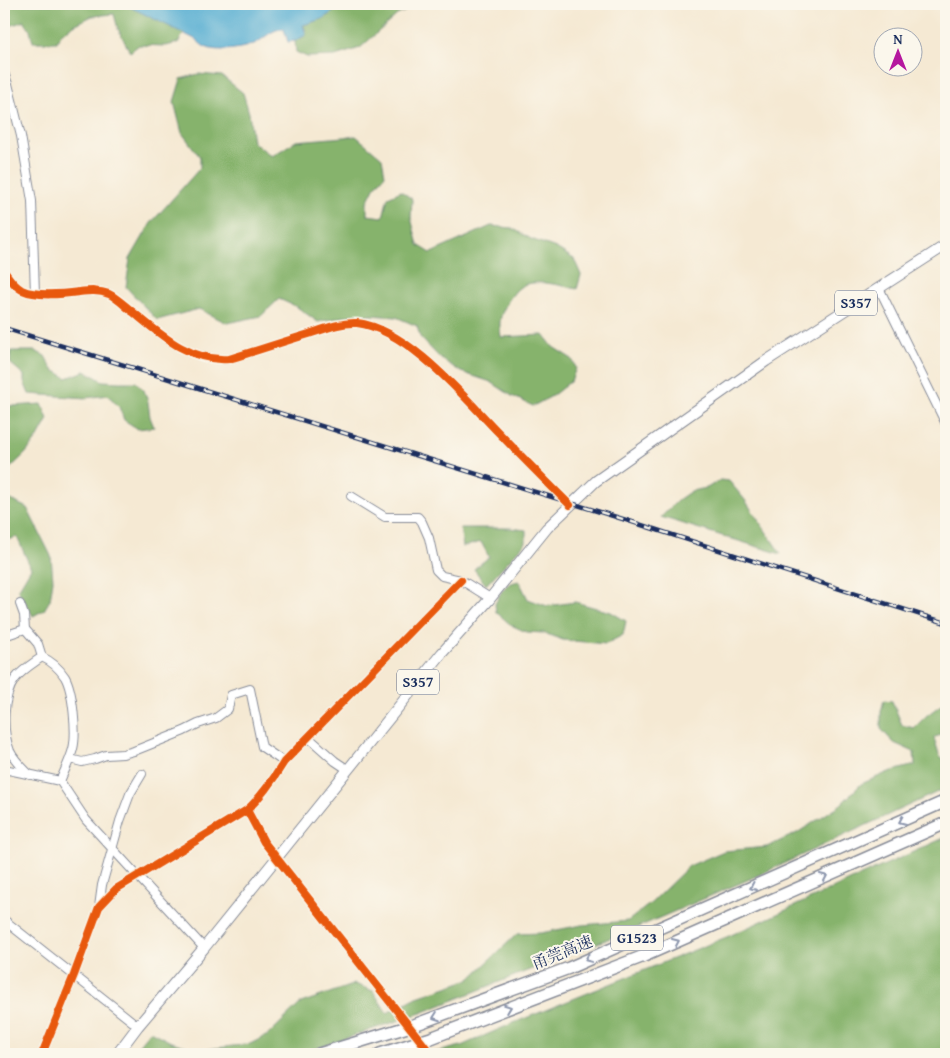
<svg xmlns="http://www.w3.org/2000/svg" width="950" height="1058" font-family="'Gentium Book Plus','Noto Serif SC',serif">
<rect width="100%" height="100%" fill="#fbf7ec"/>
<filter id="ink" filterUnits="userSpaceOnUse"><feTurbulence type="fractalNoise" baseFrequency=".02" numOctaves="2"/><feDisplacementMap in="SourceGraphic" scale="10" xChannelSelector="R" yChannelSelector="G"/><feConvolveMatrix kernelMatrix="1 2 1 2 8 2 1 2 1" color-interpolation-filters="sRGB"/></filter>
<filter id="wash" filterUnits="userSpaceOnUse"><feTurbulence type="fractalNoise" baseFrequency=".0096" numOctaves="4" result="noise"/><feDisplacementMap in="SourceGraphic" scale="20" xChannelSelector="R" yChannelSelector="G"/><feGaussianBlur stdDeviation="1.12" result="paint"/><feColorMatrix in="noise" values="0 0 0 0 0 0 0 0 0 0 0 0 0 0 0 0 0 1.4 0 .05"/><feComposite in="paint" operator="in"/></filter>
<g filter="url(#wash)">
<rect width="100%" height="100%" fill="#f5e9d3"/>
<!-- forest -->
<g fill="#86b36c" stroke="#507165">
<polygon points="4,4 124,4 184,33 178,43 166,46 139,45 130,52 118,29 114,14 92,16 74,25 61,34 57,42 33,42 30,30 24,21 4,28"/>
<polygon points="345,4 420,4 397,15 360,48 335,56 307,57 296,52 295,41 306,35 306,30 303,25 322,19"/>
<path d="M198 74 222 76 243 93 249 113 253 142 272 156 296 141 356 136 382 158 385 175 374 188 367 202V215L383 217 388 197 401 191 412 199 411 218 418 245 431 253 491 226 512 228 531 239 556 248 574 259 581 275 577 289C563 286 531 277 519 288 515 291 510 298 507 303 499 318 499 321 501 337L544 335 553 347 572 359 576 368 571 381 552 396 533 406 512 396 491 382 461 372 446 362 441 359 420 337 417 326 396 317 371 315H352L318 322 297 307 279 299 261 316 227 323 199 309 157 320 126 287 130 259 151 223 200 168V157L182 133 174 102 181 79Z"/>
<polygon points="11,351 35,351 45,356 52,369 67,378 85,371 103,381 120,382 136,382 144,390 148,402 150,417 154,427 138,429 124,420 119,407 108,395 86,398 29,394 24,382 24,375 10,363"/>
<polygon points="42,404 48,419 37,439 25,454 7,471 7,498 27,508 51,556 53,580 50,600 44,610 33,616 18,590 31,568 17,537 4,541 4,405 13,406"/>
<polygon points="720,480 729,481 745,500 781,554 661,517 678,500 691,491 707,488"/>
<polygon points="460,528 510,528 526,530 526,542 486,585 474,569 489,557 481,542 463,547"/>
<path d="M519 581 528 599 547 606 575 602 611 612 626 621 623 635 606 644 563 640 544 633 526 632 511 625 496 612 495 604C502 591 503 584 519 581Z"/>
<polygon points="884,700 892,701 902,725 914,728 926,716 946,701 946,732 934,738 940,757 946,760 946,788 759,875 643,925 421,1013 314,1049 292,1054 131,1054 150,1031 171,1042 199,1050 250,1044 268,1035 301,1003 355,984 373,991 387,1013 417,997 470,979 517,934 541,933 582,925 628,921 651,903 689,866 724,851 767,847 797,833 840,805 861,784 889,772 915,765 914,752 894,743 881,729 881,712"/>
<polygon points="946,837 946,1054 429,1054 461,1046 511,1024 729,936"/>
</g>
<!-- water -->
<path fill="#55add2" stroke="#386e98" d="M124 4H345L322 19 303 25 306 35 295 41 288 42 284 29C273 28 265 38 256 43 244 49 217 53 205 47 201 45 198 41 195 39Z"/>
</g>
<g filter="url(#ink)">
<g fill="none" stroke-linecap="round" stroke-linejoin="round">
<!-- minor-tunnel -->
<polyline stroke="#c9c4bc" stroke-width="8" stroke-dasharray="8 4" stroke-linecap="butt" points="400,1015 431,1054"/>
<defs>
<g id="minor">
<polyline points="4,73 8,84 21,136 32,201 35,294"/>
<path d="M4 271C9 278 14 286 22 290 37 297 63 294 79 292 89 291 99 290 109 294 117 298 125 306 133 312 161 335 190 362 229 359 256 351 282 342 309 334 324 329 341 322 357 323 408 329 464 397 498 432 522 457 546 481 570 505"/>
<polyline points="879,288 946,424"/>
<polyline points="351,496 385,517 418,517 422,522 429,538 436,570 442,576 461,580 490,598"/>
<path d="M20 604 24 615 25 629 38 644 42 657C32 664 22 670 15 679 2 697 2 731 10 751 14 760 23 768 30 775"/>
<polyline points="4,636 25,629"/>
<path d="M42 657C51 661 59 668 65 677 73 691 77 733 73 749 70 760 65 770 60 781"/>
<polyline points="308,737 335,761 347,769"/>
<polyline points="70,759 82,762 95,759 106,755 123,754 134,751 184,731 198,724 216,718 228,709 231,695 250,689 262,747 284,762"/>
<polyline points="4,769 60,781 86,820 204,948"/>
<polyline points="247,810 264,842 400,1015"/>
<polyline points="99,907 102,885 120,821 130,794 142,774"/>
<polyline points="4,920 138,1026"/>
<path d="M42 1054 74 975 99 907 116 889 247 810C262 796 273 780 284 762L461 580"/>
</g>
<polyline id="major" points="117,1054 138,1026 204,948 442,653 488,601 547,528 596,481 766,361 946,245"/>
<g id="highway">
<polyline points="319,1054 414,1025 569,968 946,801"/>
<polyline points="380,1054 431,1038 644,956 946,823"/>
</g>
</defs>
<!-- minor casing -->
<use href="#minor" stroke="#888c98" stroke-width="10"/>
<!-- major casing -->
<use href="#major" stroke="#888c98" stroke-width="12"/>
<!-- highway casing -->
<use href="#highway" stroke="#888c98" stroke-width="14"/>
<!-- minor -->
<use href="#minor" stroke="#fff" stroke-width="8"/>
<!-- major -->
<use href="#major" stroke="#fff" stroke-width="10"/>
<!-- highway -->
<use href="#highway" stroke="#fff" stroke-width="11"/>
<defs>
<polyline id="rail" points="4,328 626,520 946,623"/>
</defs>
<!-- rail casing -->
<use href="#rail" stroke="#1b2f5e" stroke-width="4.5"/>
<!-- rail -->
<use href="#rail" stroke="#fbf7ec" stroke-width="2.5" stroke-dasharray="8" stroke-linecap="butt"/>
<defs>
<g id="cycleway">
<path d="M4 271C9 278 14 286 22 290 37 297 63 294 79 292 89 291 99 290 109 294 117 298 125 306 133 312 161 335 190 362 229 359 256 351 282 342 309 334 324 329 341 322 357 323 408 329 464 397 498 432 522 457 546 481 570 505"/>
<polyline points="247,810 264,842 431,1054"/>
<path d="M42 1054 74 975 99 907 116 889 247 810C262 796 273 780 284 762L461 580"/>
</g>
</defs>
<!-- cycleway casing -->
<use href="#cycleway" stroke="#fbf7ec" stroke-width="11"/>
<!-- cycleway -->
<use href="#cycleway" stroke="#e8590c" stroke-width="8"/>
</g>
<!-- one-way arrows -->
<defs><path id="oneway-chevron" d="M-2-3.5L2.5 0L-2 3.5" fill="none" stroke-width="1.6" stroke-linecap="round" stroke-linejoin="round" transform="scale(1.25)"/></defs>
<g stroke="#8d97ae">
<use href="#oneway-chevron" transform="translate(902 821) rotate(156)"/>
<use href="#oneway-chevron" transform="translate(824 877) rotate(-24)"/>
<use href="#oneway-chevron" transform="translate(753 887) rotate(156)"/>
<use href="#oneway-chevron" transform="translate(676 942) rotate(-24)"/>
<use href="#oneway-chevron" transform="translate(588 959) rotate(156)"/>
<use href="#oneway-chevron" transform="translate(508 1008) rotate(-21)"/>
<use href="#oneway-chevron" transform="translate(436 1017) rotate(160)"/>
</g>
</g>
<g text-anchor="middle" stroke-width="4" stroke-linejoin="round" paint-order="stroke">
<!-- shield labels -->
<g fill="#fbf7ec" stroke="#5e6b89" stroke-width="1">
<rect x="835" y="290.5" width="42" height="25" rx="4"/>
<rect x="397" y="669.5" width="42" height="25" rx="4"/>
<rect x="611" y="925.5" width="52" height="25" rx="4"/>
</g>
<g font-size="15" font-weight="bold" fill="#1b2f5e">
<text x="856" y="308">S357</text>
<text x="418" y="687">S357</text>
<text x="637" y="943">G1523</text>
</g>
<!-- street labels -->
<g font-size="16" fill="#1b2f5e" stroke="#fbf7ec">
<text transform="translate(562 952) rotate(-22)" y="6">甬莞高速</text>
</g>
</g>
<!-- margin -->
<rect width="950" height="1058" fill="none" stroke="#fbf7ec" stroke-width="20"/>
<!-- north arrow -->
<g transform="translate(898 52)"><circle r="24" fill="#fbf7ec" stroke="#a1a7b3"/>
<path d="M0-4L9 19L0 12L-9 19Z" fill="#b5179e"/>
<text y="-8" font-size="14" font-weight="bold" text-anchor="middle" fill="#1b2f5e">N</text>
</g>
</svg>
